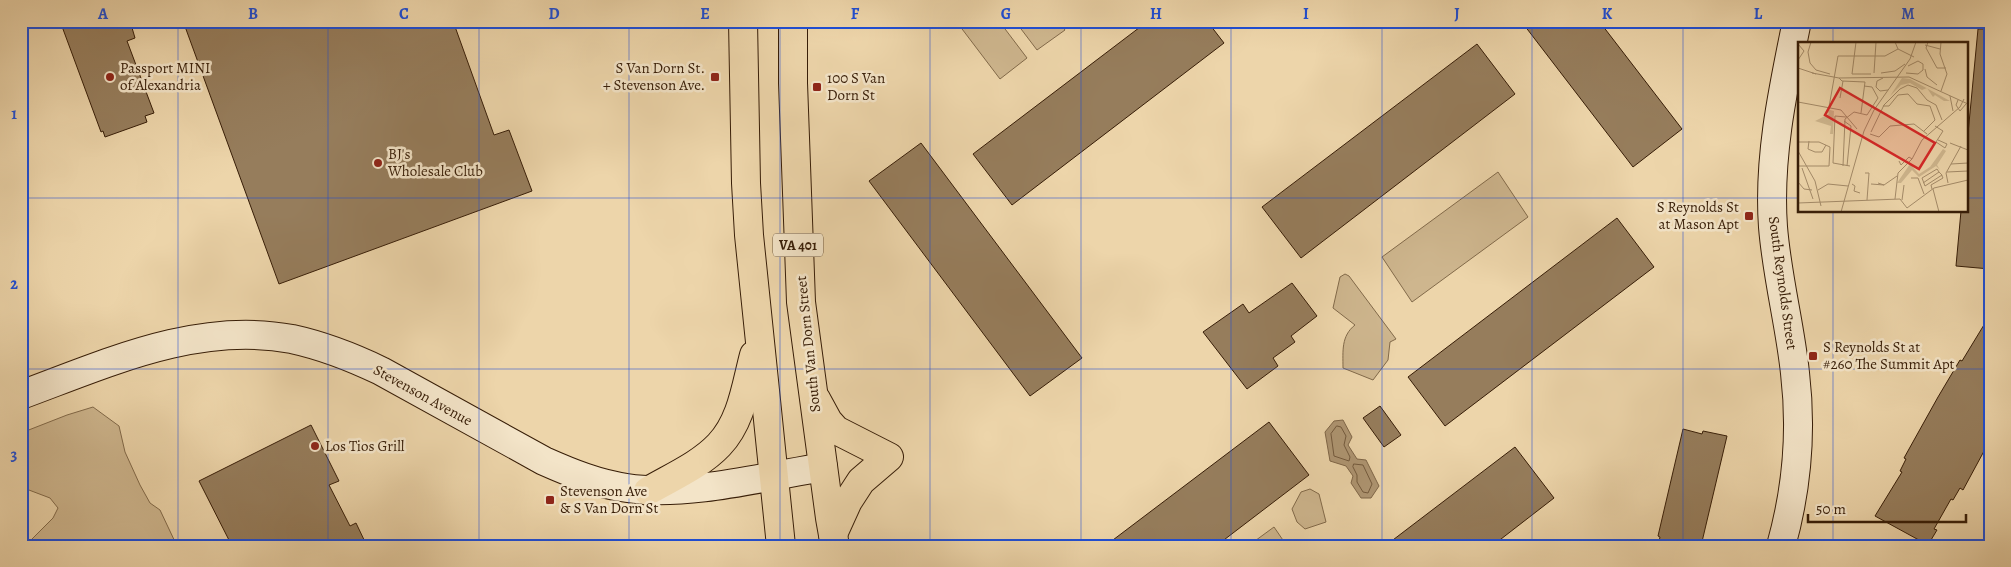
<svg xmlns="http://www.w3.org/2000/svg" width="2011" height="567" font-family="Alegreya,serif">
<rect width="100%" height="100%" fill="#edd5aa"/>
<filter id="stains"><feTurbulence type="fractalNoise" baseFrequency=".004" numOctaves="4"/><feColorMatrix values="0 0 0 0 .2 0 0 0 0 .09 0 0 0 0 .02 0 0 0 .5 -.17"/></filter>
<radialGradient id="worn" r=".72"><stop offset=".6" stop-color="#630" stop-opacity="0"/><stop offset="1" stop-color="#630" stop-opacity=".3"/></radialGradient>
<!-- green -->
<g fill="#ceb68e" stroke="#826a4a">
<polygon points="956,21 999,21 1027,58 1000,79"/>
<polygon points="1015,21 1058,21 1065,30 1037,50"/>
<polygon points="1498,172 1528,217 1412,302 1382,257"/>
<path d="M1345 274 1349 276 1396 339 1390 342 1388 360 1373 380 1343 368C1343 351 1341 336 1355 325L1333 308 1340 277Z"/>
<polygon points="93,407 119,426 125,452 140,485 150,503 160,510 177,546 25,546 53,518 58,508 50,498 21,487 21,433 67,415"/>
<polygon points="1310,489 1319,494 1326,522 1305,529 1297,522 1292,509 1301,492"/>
<polygon points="1274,527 1287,546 1248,546"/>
</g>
<!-- water -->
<polygon fill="#af9673" stroke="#7f6648" points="1343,420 1352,437 1348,445 1357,459 1366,460 1379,486 1371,498 1361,498 1351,483 1353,476 1346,466 1330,461 1325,432 1334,421"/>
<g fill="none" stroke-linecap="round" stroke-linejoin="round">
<!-- shore -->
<g stroke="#735a3d" stroke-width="1">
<polygon points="1337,426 1341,427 1346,436 1344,445 1350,457 1349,461 1334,456 1331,434"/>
<polygon points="1354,464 1363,465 1372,484 1368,493 1363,492 1357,482 1357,475 1353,467"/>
</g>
</g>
<!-- building -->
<g fill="#967d5c" stroke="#371d07">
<polygon points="60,21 130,21 135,38 127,41 154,113 145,116 147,122 105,137 103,131 101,132"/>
<polygon points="183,21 453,21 494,135 509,130 532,191 279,284"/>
<polygon points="1148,21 1207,21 1224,43 1012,205 973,154"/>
<polygon points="1521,21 1599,21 1682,129 1633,167"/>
<polygon points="1978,29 1990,29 1990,269 1956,266 1961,211 1967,211 1967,144"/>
<polygon points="1477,44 1515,94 1301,258 1262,207"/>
<polygon points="921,143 1082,358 1030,396 869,181"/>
<polygon points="1617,218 1654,267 1445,426 1408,377"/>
<polygon points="1292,283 1317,316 1291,336 1295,342 1273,358 1278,366 1247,389 1203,332 1243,304 1249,313"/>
<polygon points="1990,315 1990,440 1963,490 1960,488 1953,500 1951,499 1934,529 1937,530 1928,545 1875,516 1902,472 1900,471 1906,459 1904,458 1938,397 1960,360 1962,361"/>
<polygon points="1380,406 1401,435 1384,447 1363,418"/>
<polygon points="1269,422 1309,475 1216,546 1105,546"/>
<polygon points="311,425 339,481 329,485 350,526 356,523 367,546 232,546 199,481"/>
<polygon points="1683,429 1702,434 1703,431 1727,436 1701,546 1658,546 1660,537 1658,536"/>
<polygon points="1515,447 1554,498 1492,546 1385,546"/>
</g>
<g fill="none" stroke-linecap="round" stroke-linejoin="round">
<defs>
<g id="secondary">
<path d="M21 395C108 363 198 321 292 339 324 346 352 357 381 371L544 461C571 473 598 484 627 488 685 497 764 477 823 467"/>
<path d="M1781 546C1797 489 1802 432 1795 373 1790 325 1777 277 1773 227 1768 158 1783 89 1797 21"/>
</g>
<g id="primary">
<polyline points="743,21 746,183 749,235 781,546"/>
<polyline points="793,21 793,83 801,302 830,518 835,546"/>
<polyline points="816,399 828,421 836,430 889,457 861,481 848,501 833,534"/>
<path d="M648 491C672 477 700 465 719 445 742 421 746 385 754 355"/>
</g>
</defs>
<!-- secondary casing -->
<use href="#secondary" stroke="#371d07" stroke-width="30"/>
<!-- primary casing -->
<use href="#primary" stroke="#371d07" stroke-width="30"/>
<!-- secondary -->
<use href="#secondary" stroke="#f3e4c8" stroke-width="28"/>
<!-- primary -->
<use href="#primary" stroke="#edd5aa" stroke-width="28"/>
</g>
<!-- grid -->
<path fill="none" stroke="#1d4ed8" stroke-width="1" stroke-opacity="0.55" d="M178 21V546M328 21V546M479 21V546M629 21V546M780 21V546M930 21V546M1081 21V546M1231 21V546M1382 21V546M1532 21V546M1683 21V546M1833 21V44M21 198H1800M1967 198H1990M1833 211V546M21 369H1990"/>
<!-- markers -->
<g fill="#8f2418" stroke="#f3e4c8" stroke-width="2">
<circle cx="110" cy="77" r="5"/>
<rect x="710" y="72" width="10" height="10" rx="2.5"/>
<rect x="812" y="82" width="10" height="10" rx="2.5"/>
<circle cx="378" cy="163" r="5"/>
<rect x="1744" y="211" width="10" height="10" rx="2.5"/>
<rect x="1808" y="351" width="10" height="10" rx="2.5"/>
<circle cx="315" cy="446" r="5"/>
<rect x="545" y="495" width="10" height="10" rx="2.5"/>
</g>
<g text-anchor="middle" stroke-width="5" stroke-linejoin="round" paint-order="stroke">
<!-- shield labels -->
<rect fill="#f3e4c8" stroke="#6f5941" stroke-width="1" x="773" y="233.5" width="50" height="23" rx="4"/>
<g font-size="14" font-weight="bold" fill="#371d07">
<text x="798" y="250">VA 401</text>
</g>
<!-- poi labels -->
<g font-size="15" fill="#371d07" stroke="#f3e4c8" text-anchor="start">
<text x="120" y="73">Passport MINI<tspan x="120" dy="17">of Alexandria</tspan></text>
<text x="705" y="73" text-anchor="end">S Van Dorn St.<tspan x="705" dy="17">+ Stevenson Ave.</tspan></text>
<text x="827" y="83">100 S Van<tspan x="827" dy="17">Dorn St</tspan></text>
<text x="388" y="159">BJ's<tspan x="388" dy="17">Wholesale Club</tspan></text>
<text x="1739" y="212" text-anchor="end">S Reynolds St<tspan x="1739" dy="17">at Mason Apt</tspan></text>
<text x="1823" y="352">S Reynolds St at<tspan x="1823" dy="17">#260 The Summit Apt</tspan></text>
<text x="325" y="451">Los Tios Grill</text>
<text x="560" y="496">Stevenson Ave<tspan x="560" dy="17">&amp; S Van Dorn St</tspan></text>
</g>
<!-- street labels -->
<g font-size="15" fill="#371d07" stroke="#f3e4c8">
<text transform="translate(1783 283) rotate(82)" y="5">South Reynolds Street</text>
<text transform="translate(808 344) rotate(-96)" y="5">South Van Dorn Street</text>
<text transform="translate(423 395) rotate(29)" y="5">Stevenson Avenue</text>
</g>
</g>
<!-- overview -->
<g transform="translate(1798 42)">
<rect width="170" height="170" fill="#edd5aa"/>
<path d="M104 36 112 37 152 59H146L137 53 135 55 129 46 124 48 112 41 103 43 92 54ZM29 67 36 69 35 92H32L33 84 17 79 31 72ZM145 107 148 109 139 123 142 128 138 124 121 135 114 128 103 141H99L112 122 121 132 132 125Z" fill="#ceb68e"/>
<path fill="none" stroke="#a48b69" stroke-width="1" d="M13 0 10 10 12 21 18 28 32 32M97 0 100 7 116 15M130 0 128 6 139 26H148M143 0 142 12 149 32 143 49M0 2 6 9 0 18M127 3 142 7M40 14H87L100 7M0 26 18 32M127 27 129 35 139 43M14 31 41 36 111 35 170 62M76 31 78 0M83 31 97 29 107 22M108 31 120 32 125 28V22L120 19 110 24M54 32 58 0M54 32H73M41 36 44 39 67 40 63 71M85 36 79 39 78 45 82 49 90 48M152 54 155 69M42 56 45 39M160 58 158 63 162 69 168 62M0 60 43 68 59 87M85 64H91L100 53 110 52 119 62 132 64 137 78 126 89M31 65 40 14M48 75 37 74 35 121 52 124M46 79 53 84 49 124M137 84 145 89 138 100 147 106 149 102 140 98M73 90 86 63 102 47 110 43 119 46 129 58 138 63 144 78M72 92 81 95 92 84 116 82 129 92M11 99 10 107 17 110H24L28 103M0 100H21L32 105 31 124H0M152 101 170 108M0 109 17 139 23 164M101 119 103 123 111 115 114 117M153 122 170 121M45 124 47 77 56 70 69 73 80 56 74 45 66 44M4 126 15 157M149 130 170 129M67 131H71L69 158M113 136H120L126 152M0 140 6 147 14 148M125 141 141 130M150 141 148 131 163 104M54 142 57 144 56 149 62 151M73 142 86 143 80 141M86 143 99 134M134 147 133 143 145 136 144 134V133L141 130 139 127 124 136 127 144 144 133M135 147 141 170M20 148 30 142 50 144M97 157 100 131 114 117 124 98 162 65 166 57M104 158 106 143M0 161 102 157 109 166M109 166 136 146 170 138M43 170 66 89 76 68 112 17 118 0"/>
<path fill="#d62828" fill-opacity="0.15" stroke="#d62828" stroke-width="2.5" d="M42 46 137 101 121 127 27 73Z"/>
<rect width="170" height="170" fill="none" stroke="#371d07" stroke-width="2.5"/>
</g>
<!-- margin -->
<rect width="2011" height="567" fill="none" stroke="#edd5aa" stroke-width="55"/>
<!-- scale -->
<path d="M1808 514v8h158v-8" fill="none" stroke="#371d07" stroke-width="2.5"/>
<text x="1816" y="514" font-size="15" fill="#371d07" stroke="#f3e4c8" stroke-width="4" paint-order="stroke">50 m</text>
<rect x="28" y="28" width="1956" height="512" fill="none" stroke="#1d4ed8" stroke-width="2"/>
<g font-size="16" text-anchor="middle" font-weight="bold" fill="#1d4ed8">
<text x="103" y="19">A</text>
<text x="253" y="19">B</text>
<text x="404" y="19">C</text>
<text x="554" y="19">D</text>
<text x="705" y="19">E</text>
<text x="855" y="19">F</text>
<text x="1006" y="19">G</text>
<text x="1156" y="19">H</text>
<text x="1306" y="19">I</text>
<text x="1457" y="19">J</text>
<text x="1607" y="19">K</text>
<text x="1758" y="19">L</text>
<text x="1908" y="19">M</text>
<text x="14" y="119">1</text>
<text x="14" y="289">2</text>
<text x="14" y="460">3</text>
</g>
<rect width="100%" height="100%" filter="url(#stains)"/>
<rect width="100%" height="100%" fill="url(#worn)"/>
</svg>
